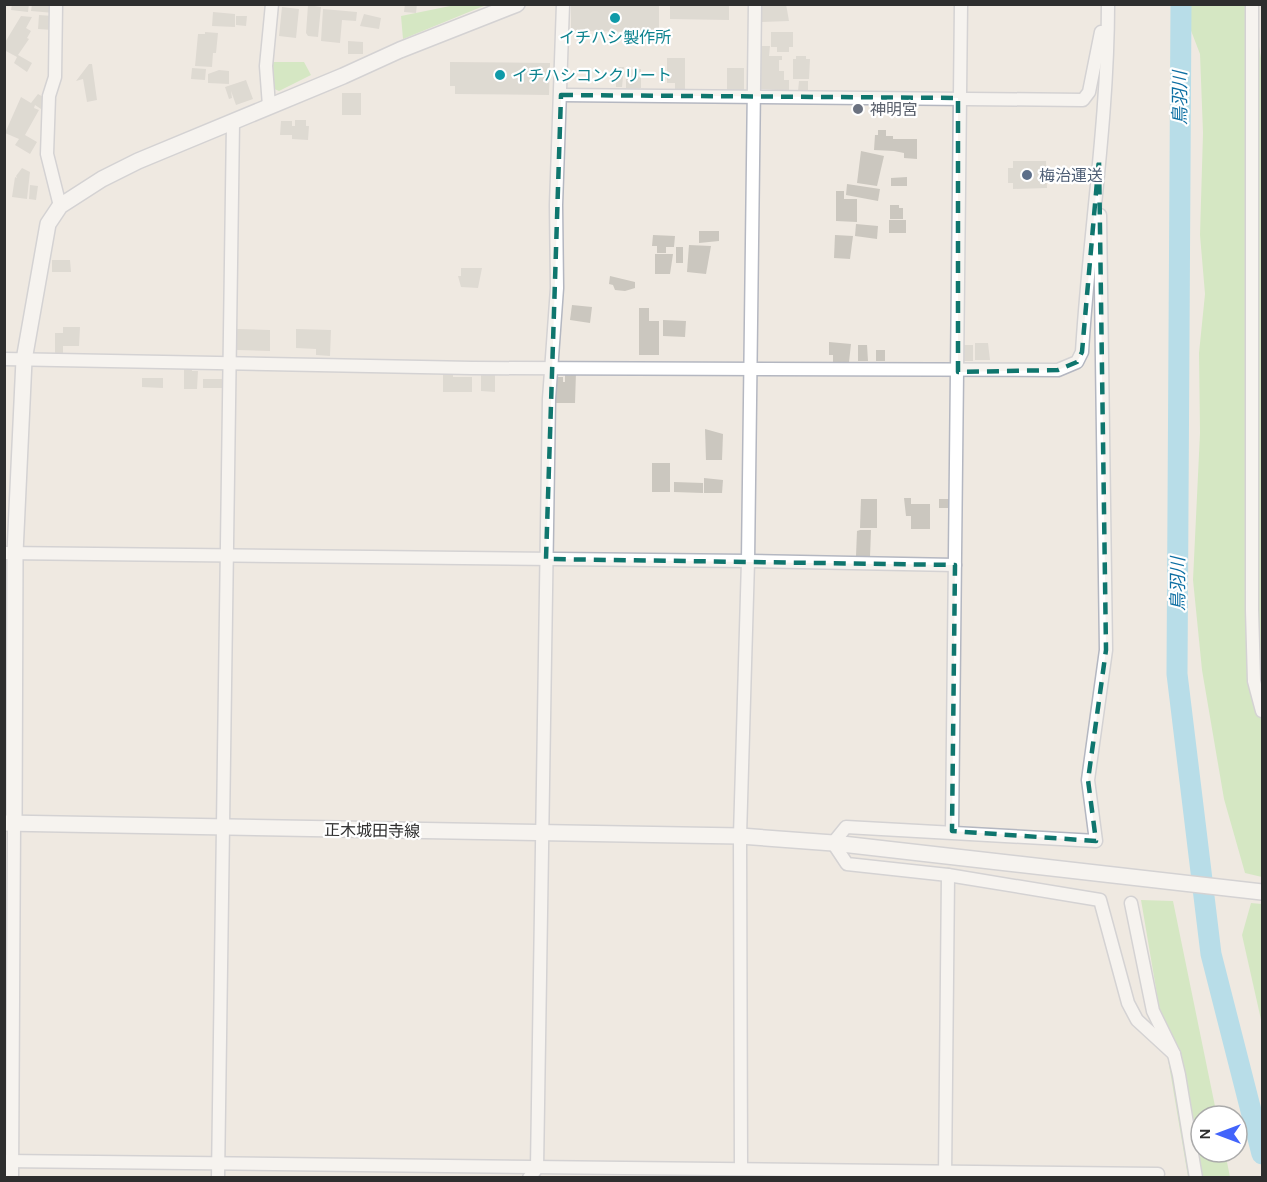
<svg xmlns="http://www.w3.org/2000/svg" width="1267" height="1182" font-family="Karla,'Noto Sans JP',sans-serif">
<rect width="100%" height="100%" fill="#efe9e1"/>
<!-- green -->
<g fill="#b6e59e">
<polygon points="455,5 486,5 403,39 401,16"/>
<polygon points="1188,5 1252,5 1262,64 1262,877 1245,873 1224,799 1202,670 1193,580 1200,433 1199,353 1205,294 1200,235 1203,133 1200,54 1190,28"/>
<polygon points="273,62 304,62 311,75 279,91 272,88"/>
<polygon points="1141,900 1173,901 1217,1116 1201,1116 1201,1152 1225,1152 1230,1177 1188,1177"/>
<polygon points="1251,903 1262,904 1262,1024 1242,935"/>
</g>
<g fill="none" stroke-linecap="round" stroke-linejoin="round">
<!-- river -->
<polyline stroke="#75cff0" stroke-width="21" points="1181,4 1177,674 1211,954 1262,1154"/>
</g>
<!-- building -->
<g fill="#cbc7bf">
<polygon points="12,4 29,4 28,12 11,10"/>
<polygon points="32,4 55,4 54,13 31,11"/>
<polygon points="405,4 417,4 416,13 404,12"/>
<polygon points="571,4 659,4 659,32 571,31"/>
<polygon points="670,4 729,4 729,20 670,19"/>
<polygon points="762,4 786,4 789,21 761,22"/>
<polygon points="308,5 321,7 318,37 308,36 306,33"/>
<polygon points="282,7 299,9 296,38 279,36"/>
<polygon points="323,9 357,12 356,21 342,20 340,43 321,41"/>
<polygon points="213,12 235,14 235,27 212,26"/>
<polygon points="364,14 381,18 379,29 360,26"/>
<polygon points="39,15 53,16 53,30 38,29"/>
<polygon points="21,16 32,17 26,28 31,31 27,38 29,39 18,55 32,63 27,72 14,63 17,57 4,50 4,44"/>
<polygon points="236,16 247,16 246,26 236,25"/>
<polygon points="205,32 218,33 216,53 213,53 212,67 195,66 198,34 205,34"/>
<polygon points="771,32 793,32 793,47 789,47 789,52 777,52 777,47 771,47"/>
<polygon points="348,41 363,42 363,54 348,54"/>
<polygon points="761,46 770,46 769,56 782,56 782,60 779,60 779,71 784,71 784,80 789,80 789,91 761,89"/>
<polygon points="796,56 806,56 806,59 810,59 809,79 793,79 793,59 796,59"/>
<polygon points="667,58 685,58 685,89 675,89 675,83 667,83"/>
<polygon points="450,62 550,63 549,95 455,94 455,86 450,86"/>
<polygon points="89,64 92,64 97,100 87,102 83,79 76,81"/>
<polygon points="616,67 624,67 622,87 616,87"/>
<polygon points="192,68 206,69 205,80 191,79"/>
<rect x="727" y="68" width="17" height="22"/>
<rect x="626" y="69" width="15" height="19"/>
<polygon points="219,70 229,71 229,84 208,83 208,74"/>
<polygon points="246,80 253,99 236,105 231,91 232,98 229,99 225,87"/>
<polygon points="799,81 808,81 808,91 798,91"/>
<rect x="342" y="93" width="19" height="22"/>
<polygon points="38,94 47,99 41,109 35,105 34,108 39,110 25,135 37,142 30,154 15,145 19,139 5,133 21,97 31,103"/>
<polygon points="295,120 306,120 306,126 309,126 308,140 292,139 292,135 280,135 281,121 292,121 292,126 295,126"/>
<polygon points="878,130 886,130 886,136 893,136 893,139 917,139 917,159 904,158 904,153 894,151 874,150 875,135 878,135"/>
<polygon points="861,151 884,156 877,186 857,183"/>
<polygon points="1013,161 1046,161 1047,188 1013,189 1013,183 1008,183 1008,168 1013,168"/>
<polygon points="22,168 30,172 27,199 12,197 15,177 17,178 16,176"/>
<polygon points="907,177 907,186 891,186 891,178"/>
<polygon points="847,184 880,189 878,201 846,195"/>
<polygon points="30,185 38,186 36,200 29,199"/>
<polygon points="836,191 844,191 844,199 857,199 857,222 836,221"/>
<polygon points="890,205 899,205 899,208 903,208 903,219 890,219"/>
<rect x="889" y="220" width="17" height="13"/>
<polygon points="856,224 878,226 877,239 855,236"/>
<polygon points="699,231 719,231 719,241 699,243"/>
<polygon points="653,235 675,236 674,247 666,247 666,253 657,253 657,246 652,246"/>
<polygon points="835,235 853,236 850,259 834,258"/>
<polygon points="689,245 711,246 706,274 687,272"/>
<rect x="676" y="247" width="7" height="16"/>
<polygon points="655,254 673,254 670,274 655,274"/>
<polygon points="52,260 70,260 71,272 52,272"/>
<polygon points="461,268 482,268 478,288 461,287 458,276 461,276"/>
<polygon points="610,276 635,282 635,288 625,291 615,290 613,285 609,284"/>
<polygon points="572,305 592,307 590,323 570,320"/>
<polygon points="639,308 649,308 649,321 659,321 659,355 639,355"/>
<polygon points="663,320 686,321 685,337 663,336"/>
<polygon points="63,327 80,327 79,346 63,346 63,354 55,354 55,333 63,333"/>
<polygon points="237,329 270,330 270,351 237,350"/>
<polygon points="296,329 331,330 330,356 316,355 316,349 296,348"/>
<polygon points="829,342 851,344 849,362 833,362 833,355 829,355"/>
<polygon points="975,343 988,343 990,360 975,360"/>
<polygon points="858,345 867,345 868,361 858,361"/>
<rect x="963" y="345" width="10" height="16"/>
<rect x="876" y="350" width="9" height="11"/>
<polygon points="184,366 192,366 192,371 198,371 197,389 184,389"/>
<polygon points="443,372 453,372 453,377 472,377 472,392 443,392"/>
<polygon points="565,372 576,372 575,403 556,403 556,377 563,377 563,382 565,382"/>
<polygon points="481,373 495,373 495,392 481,391"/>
<polygon points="142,378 163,378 163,388 142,387"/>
<rect x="203" y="379" width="20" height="9"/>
<polygon points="705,429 723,434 722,460 706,460"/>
<rect x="652" y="463" width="18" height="29"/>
<polygon points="704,478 723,480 722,493 704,493"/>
<polygon points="674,482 703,483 703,493 674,492"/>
<polygon points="904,498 911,498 911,504 930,504 930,529 911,529 911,516 906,516"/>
<polygon points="861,499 877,499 877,528 860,528"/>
<rect x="939" y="499" width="10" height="9"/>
<polygon points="860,530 871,530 870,557 856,556 857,531"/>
</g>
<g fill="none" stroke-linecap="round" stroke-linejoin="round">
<defs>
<g id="minor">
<polyline points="56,4 55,77 49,96 47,154 60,206"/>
<polyline points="1252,4 1252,610 1254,681 1262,711"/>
<polyline points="561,95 1083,100 1089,92 1101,32"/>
<polyline points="269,106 266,66 272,4"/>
<polyline points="1100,215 1106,650 1088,780 1096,841 846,827 833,843 847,864 948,875 1100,900 1128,1003 1137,1020 1174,1054"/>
<path d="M4 359 472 368 1058 370 1077 362 1082 352C1089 236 1108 121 1108 4"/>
<polyline points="4,553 748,561 955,565"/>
<polyline points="952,831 961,4"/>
<polyline points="1131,903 1153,1011 1174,1054 1179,1075 1196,1178"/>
<polyline points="4,1161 1158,1174"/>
<polyline points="741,1168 740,836 748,561 755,4"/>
<polyline points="12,1178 14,823"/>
<polyline points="218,1178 233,122"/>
<polyline points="529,1178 537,1168 549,399 557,288 556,205 563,4"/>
<polyline points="945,1178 948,875"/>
</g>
<g id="tertiary">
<polyline points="4,823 740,836 833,843 1262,892"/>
<polyline points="14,823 15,553 24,360 48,224 60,206 102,179 138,161 343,76 400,50 517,4"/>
</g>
</defs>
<!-- minor casing -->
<use href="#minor" stroke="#b4b7c1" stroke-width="15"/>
<!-- tertiary casing -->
<use href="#tertiary" stroke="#b4b7c1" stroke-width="18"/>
<!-- minor -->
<use href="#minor" stroke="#fff" stroke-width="12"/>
<!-- tertiary -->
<use href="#tertiary" stroke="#fff" stroke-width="15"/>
</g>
<!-- marked area -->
<path d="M0 0H1267V1182H0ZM561 95 958 98V372L1058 370 1077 362 1082 352 1099 159 1106 650 1088 780 1096 841 952 831 955 565 546 559Z" fill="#efe9e1" fill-opacity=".55" fill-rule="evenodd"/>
<path fill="none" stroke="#0f766e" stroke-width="4.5" stroke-dasharray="12 8" stroke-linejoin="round" d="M561 95 958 98V372L1058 370 1077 362 1082 352 1099 159 1106 650 1088 780 1096 841 952 831 955 565 546 559Z"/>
<!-- markers -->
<g fill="#0f9aa8" stroke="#fff" stroke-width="2">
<circle cx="615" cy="18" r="6"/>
<circle cx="500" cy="75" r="6"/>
</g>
<circle fill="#6b7280" stroke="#fff" stroke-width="2" cx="858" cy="109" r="6"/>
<circle fill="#5c6f8a" stroke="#fff" stroke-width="2" cx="1027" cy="175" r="6"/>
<g text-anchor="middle" stroke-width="4.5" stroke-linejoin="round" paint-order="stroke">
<!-- culture labels -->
<g font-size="16" fill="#0d838f" stroke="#fff">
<text x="615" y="43">イチハシ製作所</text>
<text x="512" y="81" text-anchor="start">イチハシコンクリート</text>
</g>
<!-- worship labels -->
<g font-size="16" fill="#5b616d" stroke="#fff" text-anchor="start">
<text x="870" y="115">神明宮</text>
</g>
<!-- service labels -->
<g font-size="16" fill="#4e5e75" stroke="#fff" text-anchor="start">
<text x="1039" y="181">梅治運送</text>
</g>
<!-- street labels -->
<g font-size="16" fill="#2e2e2e" stroke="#fff">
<text transform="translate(372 830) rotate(1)" y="6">正木城田寺線</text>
</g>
<!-- water labels -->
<g font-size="18" font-style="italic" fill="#0d6fa3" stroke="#fff">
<text transform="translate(1180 98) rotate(-90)" y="6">鳥羽川</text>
<text transform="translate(1178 584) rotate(-90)" y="6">鳥羽川</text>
</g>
</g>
<!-- border -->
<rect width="1267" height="1182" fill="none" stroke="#2e2e2e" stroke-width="12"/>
<!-- north arrow -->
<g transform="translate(1219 1134) rotate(270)"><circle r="28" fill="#ffffff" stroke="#ababab" stroke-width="1.5"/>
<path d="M0-4.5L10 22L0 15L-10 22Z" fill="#4264fb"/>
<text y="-9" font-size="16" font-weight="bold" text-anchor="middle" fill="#2e2e2e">N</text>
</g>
</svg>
